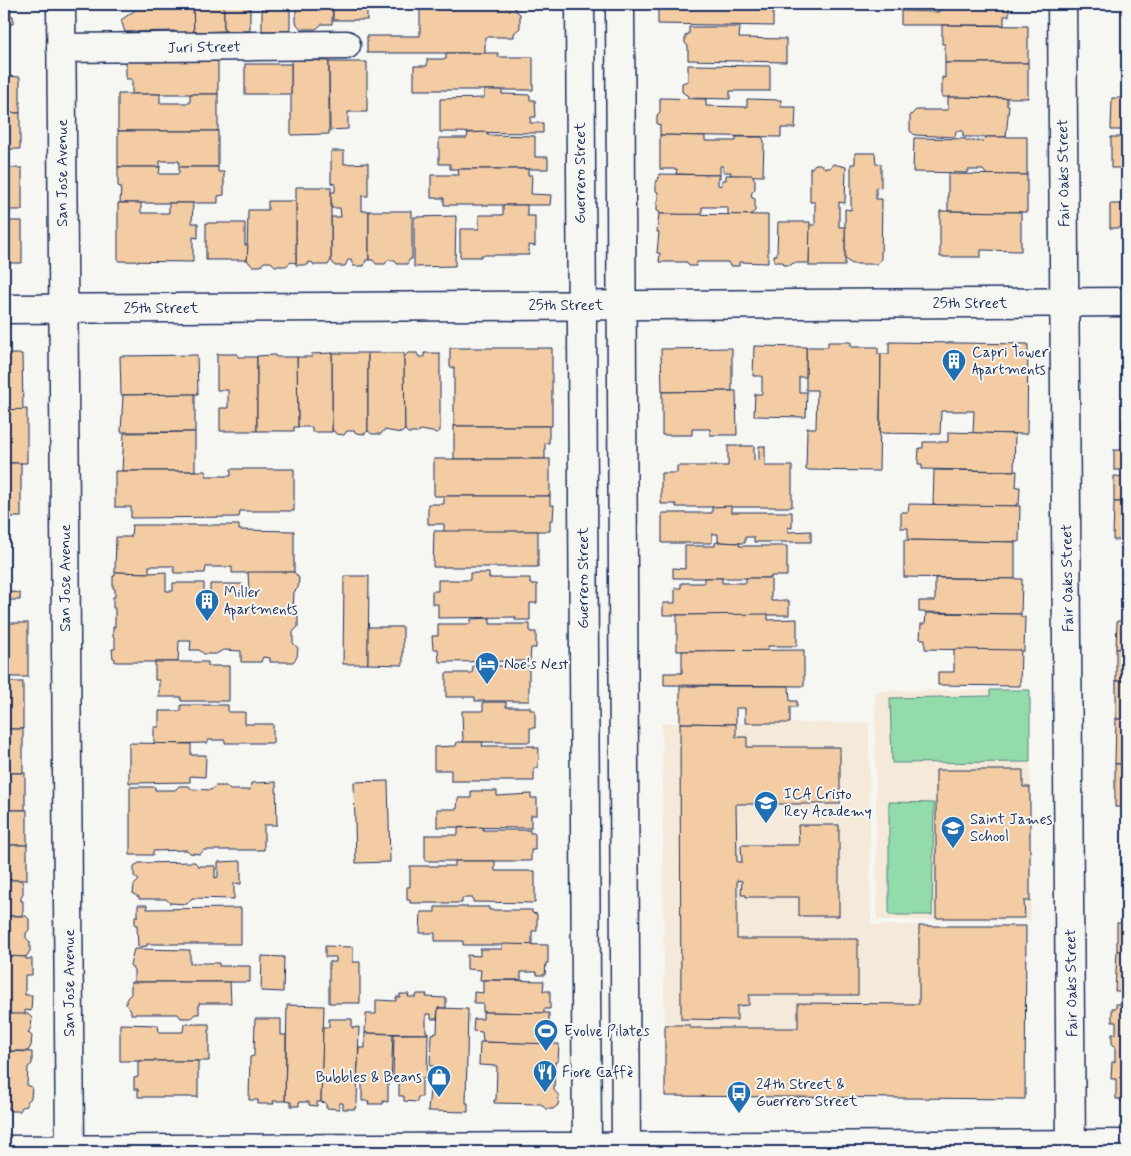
<svg xmlns="http://www.w3.org/2000/svg" width="1131" height="1156" font-family="Mynerve,sans-serif">
<rect width="100%" height="100%" fill="#f6f6f2"/>
<filter id="ink" filterUnits="userSpaceOnUse"><feTurbulence type="fractalNoise" baseFrequency=".02" numOctaves="2"/><feDisplacementMap in="SourceGraphic" scale="10" xChannelSelector="R" yChannelSelector="G"/><feConvolveMatrix kernelMatrix="1 2 1 2 8 2 1 2 1" color-interpolation-filters="sRGB"/></filter>
<g filter="url(#ink)">
<!-- built -->
<g fill="#f5e9da">
<polygon points="1030,690 1031,920 877,920 875,691"/>
<polygon points="662,723 869,723 871,925 1026,926 1025,1099 665,1096"/>
</g>
<!-- green -->
<g fill="#93dbaa" stroke="#578584">
<polygon points="990,690 1030,690 1030,762 892,763 890,698 990,696"/>
<polygon points="889,802 934,803 932,915 889,915"/>
</g>
<!-- building -->
<g fill="#f3cca3" stroke="#1b2f5e">
<polygon points="4,4 10,4 11,16 4,16"/>
<polygon points="144,4 193,4 194,32 192,32 192,35 177,36 175,31 125,32 121,20"/>
<polygon points="193,4 224,4 224,31 194,32"/>
<rect x="224" y="4" width="26" height="27"/>
<rect x="262" y="4" width="28" height="27"/>
<polygon points="296,4 333,4 332,24 322,24 316,29 301,29 296,23"/>
<rect x="333" y="4" width="34" height="16"/>
<polygon points="420,4 515,4 515,10 520,14 520,28 514,33 514,37 485,37 485,53 367,53 367,36 420,36"/>
<polygon points="658,4 773,4 773,26 658,24"/>
<polygon points="939,4 1009,4 1009,16 1004,16 1004,25 901,25 901,11 939,12"/>
<polygon points="4,16 13,16 13,24 5,24 6,46 4,46"/>
<polygon points="942,25 1028,26 1028,63 945,63 945,44 942,44"/>
<polygon points="689,27 740,27 739,38 786,39 786,62 688,60 688,46 685,43 685,36 689,34"/>
<polygon points="446,53 498,53 498,57 533,57 533,90 414,90 414,66 427,66 427,59 446,59"/>
<polygon points="132,56 218,56 218,94 132,94 132,79 126,79 126,62 132,62"/>
<polygon points="291,60 329,61 329,134 291,135"/>
<polygon points="329,62 367,62 367,112 348,112 348,129 330,130"/>
<polygon points="945,63 1028,63 1028,98 942,97 942,77 945,78"/>
<rect x="245" y="64" width="46" height="30"/>
<polygon points="688,65 770,66 770,91 730,91 730,99 688,98 688,96 682,92 682,83 688,81"/>
<polygon points="4,76 20,77 20,113 4,113"/>
<polygon points="484,90 502,90 502,94 530,95 530,100 535,100 536,117 531,117 530,123 543,123 543,133 440,132 440,99 484,98"/>
<polygon points="118,94 160,94 160,103 190,103 190,94 218,94 218,131 118,131"/>
<polygon points="948,97 1007,98 1007,106 1009,105 1006,137 963,137 963,131 956,131 955,137 915,135 910,131 910,116 916,110 948,110"/>
<polygon points="660,98 706,99 706,106 747,107 747,99 781,100 781,107 796,107 795,128 781,128 781,137 660,135 660,125 657,124 657,115 660,112"/>
<polygon points="1112,98 1127,98 1127,168 1111,168 1111,137 1122,137 1122,130 1111,130"/>
<rect x="4" y="113" width="16" height="36"/>
<polygon points="118,131 218,131 218,167 179,167 179,161 160,161 160,167 118,167"/>
<polygon points="487,132 487,135 535,136 535,157 548,157 548,169 450,169 450,164 439,164 439,138 467,138 468,133"/>
<polygon points="660,135 705,136 705,141 736,141 736,137 762,137 764,141 763,176 730,175 731,172 723,172 723,166 720,166 720,175 676,174 677,169 660,169"/>
<polygon points="987,137 1027,137 1027,175 987,175 983,170 968,170 968,173 913,172 914,138 966,139 967,141 983,141"/>
<polygon points="331,151 344,151 344,164 368,163 368,196 362,196 362,211 369,211 369,260 366,260 364,266 353,266 351,260 348,260 345,266 335,266 331,260 331,217 341,217 340,208 331,208 331,192 335,192 335,184 331,183"/>
<polygon points="855,153 875,153 876,164 881,164 881,188 876,187 876,199 882,199 881,259 877,264 852,264 845,259 845,209 851,210 851,164 855,164"/>
<polygon points="815,164 820,164 825,168 830,168 833,164 846,167 845,203 839,202 839,227 845,227 845,266 809,266 809,225 815,225 815,202 810,202 810,168 812,168"/>
<polygon points="118,167 160,167 159,174 179,174 179,167 218,167 218,172 224,172 224,195 218,196 218,203 120,203 121,187 118,186"/>
<rect x="4" y="168" width="18" height="42"/>
<polygon points="458,169 528,169 528,175 532,175 531,194 551,195 550,205 444,205 444,198 431,198 431,175 459,175"/>
<polygon points="659,174 720,175 720,178 718,178 718,185 722,186 722,180 726,180 726,175 752,175 755,180 755,189 752,192 751,197 755,199 755,211 750,215 728,215 728,207 702,207 702,215 659,214 659,211 657,211 657,200 658,201 658,192 656,191 656,180 658,181"/>
<polygon points="948,174 1027,175 1027,212 948,211"/>
<polygon points="296,187 331,187 331,260 328,265 314,265 313,263 309,262 308,265 296,265"/>
<polygon points="268,201 296,201 296,263 291,262 286,266 275,266 271,262 264,262 261,266 252,266 247,260 248,210 268,210"/>
<polygon points="118,203 141,203 141,213 169,213 169,203 193,203 192,223 198,223 198,238 193,237 193,262 118,261"/>
<rect x="1110" y="204" width="17" height="24"/>
<polygon points="503,205 527,205 527,216 535,216 535,246 529,245 529,255 481,255 481,257 460,257 460,229 479,229 479,215 503,215"/>
<polygon points="369,211 412,211 412,259 410,259 407,264 397,264 395,260 388,260 385,264 376,264 373,260 369,260"/>
<polygon points="940,211 1021,212 1021,251 981,250 981,257 940,257"/>
<polygon points="659,214 768,215 768,263 739,262 739,266 730,266 728,262 697,262 696,266 689,266 687,262 659,262 660,253 657,253 659,232 657,232"/>
<polygon points="456,216 455,266 414,267 414,217"/>
<polygon points="4,221 22,221 22,263 6,263 6,260 4,260"/>
<polygon points="778,222 810,222 809,263 793,263 791,265 784,265 783,262 774,262 774,255 777,255"/>
<polygon points="206,223 245,223 245,245 248,245 247,260 206,260"/>
<polygon points="828,342 851,342 851,347 878,347 878,354 881,354 879,471 806,470 807,428 816,428 817,390 806,390 806,347 828,347"/>
<polygon points="889,342 1028,344 1027,434 973,433 974,411 941,411 940,434 880,433 881,354 889,354"/>
<polygon points="754,346 806,347 806,377 799,377 799,392 807,392 806,417 754,416 755,394 762,394 762,376 753,376"/>
<polygon points="450,348 552,348 552,426 454,426 454,367 450,367"/>
<polygon points="732,348 732,391 662,392 661,349"/>
<polygon points="332,353 368,353 368,431 364,434 356,433 354,431 347,431 344,435 336,434 334,431 332,431"/>
<polygon points="332,353 332,432 312,432 312,427 298,427 297,357 312,357 311,354"/>
<polygon points="368,353 404,353 405,430 401,433 384,430 381,434 372,434 368,431"/>
<polygon points="408,353 417,353 419,357 424,357 424,353 440,353 440,431 437,433 421,430 417,433 408,433 405,430 404,357"/>
<polygon points="4,354 22,354 23,410 4,410"/>
<polygon points="217,354 238,354 238,357 257,357 257,431 220,431 220,408 228,408 228,390 217,390"/>
<polygon points="197,355 198,394 121,395 120,356"/>
<polygon points="275,355 276,357 297,357 298,427 294,427 294,431 257,431 257,356"/>
<polygon points="732,391 736,391 737,435 710,435 710,429 692,429 692,435 662,435 662,392"/>
<polygon points="195,394 195,432 121,432 123,395"/>
<polygon points="1126,397 1127,397 1127,434 1122,434 1122,419 1125,419"/>
<polygon points="27,409 27,463 4,463 4,410"/>
<polygon points="454,426 549,426 549,443 545,443 545,459 454,459"/>
<polygon points="195,432 195,471 122,471 124,433"/>
<polygon points="948,432 1015,434 1014,471 922,469 922,464 918,464 919,448 923,448 923,442 948,442"/>
<polygon points="728,446 754,446 754,460 759,461 759,446 765,446 765,466 792,466 792,507 676,507 676,504 661,504 661,473 677,473 677,466 728,466"/>
<rect x="1114" y="450" width="13" height="20"/>
<rect x="434" y="459" width="116" height="37"/>
<rect x="4" y="463" width="17" height="54"/>
<polygon points="231,469 294,469 294,511 240,511 239,517 131,518 131,507 115,507 115,471 206,471 206,476 231,476"/>
<polygon points="934,470 1017,471 1016,487 1020,487 1019,504 1016,504 1016,506 933,505"/>
<polygon points="1114,476 1127,477 1127,502 1114,502"/>
<polygon points="444,496 550,496 550,505 554,505 553,520 550,520 550,531 444,532 444,524 428,524 428,504 444,504"/>
<polygon points="1114,502 1127,502 1127,540 1113,540"/>
<polygon points="909,504 1020,506 1019,542 908,540 908,528 901,528 901,512 908,512"/>
<polygon points="731,506 731,512 792,512 792,528 788,527 788,532 811,531 811,542 754,542 754,537 745,537 745,543 718,542 718,534 712,534 712,543 662,543 662,513 712,513 712,507"/>
<polygon points="132,525 239,525 239,530 294,531 294,572 232,573 232,567 206,567 205,573 174,573 174,566 149,566 149,573 115,572 116,537 131,537"/>
<polygon points="434,531 538,531 538,567 433,567"/>
<polygon points="904,540 1015,542 1015,579 904,577"/>
<polygon points="718,542 740,543 739,546 787,546 787,576 771,576 771,578 673,578 673,568 685,569 685,546 715,546 715,543"/>
<polygon points="115,572 149,573 166,572 166,591 173,591 173,583 204,583 204,616 210,616 210,584 242,584 242,591 249,591 248,572 294,572 299,578 298,588 294,592 293,611 298,617 298,627 293,632 293,643 298,648 297,657 293,662 270,662 270,658 263,657 261,662 241,662 241,651 223,650 216,654 204,654 199,650 190,650 191,641 179,641 178,662 115,662 115,659 113,658 112,649 115,649 115,638 113,637 113,627 115,627 115,608 113,608 113,597 115,597 115,589 113,588 113,576 115,576"/>
<polygon points="470,573 489,573 489,578 530,578 530,584 537,584 537,603 530,603 530,620 515,620 516,617 438,618 438,604 432,604 432,591 438,591 438,580 470,580"/>
<polygon points="344,576 369,576 368,664 343,664"/>
<polygon points="1123,576 1127,576 1127,612 1122,612"/>
<polygon points="704,578 722,578 722,583 746,583 746,578 771,578 771,601 789,601 789,615 663,615 663,603 675,603 675,588 681,588 681,583 704,583"/>
<polygon points="935,578 1022,579 1021,614 919,612 919,601 935,601"/>
<polygon points="4,591 20,593 20,600 4,600 4,623"/>
<polygon points="1122,612 1127,612 1127,649 1116,649 1117,621 1122,621"/>
<polygon points="926,613 1021,614 1021,617 1025,617 1024,651 925,649 925,639 920,639 921,624 925,624"/>
<polygon points="768,614 768,620 797,619 797,646 768,646 768,651 677,651 677,615"/>
<polygon points="490,618 490,624 530,624 530,632 536,632 536,648 531,648 530,661 439,662 438,649 433,649 432,636 438,636 438,624 471,624 471,619"/>
<rect x="4" y="623" width="24" height="54"/>
<polygon points="368,627 403,627 403,665 368,664"/>
<polygon points="954,649 1021,650 1020,686 938,685 938,672 954,672"/>
<rect x="1116" y="649" width="11" height="32"/>
<polygon points="804,650 804,686 664,685 664,673 682,673 682,651"/>
<polygon points="155,662 208,662 208,666 229,666 229,701 181,701 181,697 159,697 159,680 155,680"/>
<polygon points="473,666 529,666 529,701 475,701 475,697 446,697 446,673 472,673"/>
<rect x="1116" y="681" width="11" height="38"/>
<rect x="4" y="682" width="19" height="47"/>
<polygon points="680,686 789,686 790,701 797,701 797,707 790,707 790,723 745,723 745,708 736,708 736,724 680,723"/>
<polygon points="483,702 506,702 506,707 530,707 530,710 535,710 535,728 530,728 530,742 463,742 462,711 483,711"/>
<polygon points="181,705 228,705 228,712 245,712 245,724 273,724 273,743 225,743 225,740 208,740 208,743 154,744 154,727 159,727 159,711 181,711"/>
<polygon points="1116,719 1127,719 1127,764 1115,764"/>
<polygon points="680,723 736,724 736,737 747,737 747,747 840,747 840,804 736,804 737,862 742,862 741,845 799,845 798,825 839,825 839,916 799,916 799,897 746,897 746,895 741,895 742,881 737,880 737,939 858,939 858,995 749,995 749,1005 737,1006 737,1020 681,1019"/>
<rect x="4" y="729" width="19" height="44"/>
<polygon points="457,742 483,742 482,746 534,746 534,748 539,748 538,768 534,768 534,781 451,781 451,770 434,770 434,747 456,746"/>
<polygon points="129,743 191,744 191,755 206,755 205,777 190,776 190,782 129,783"/>
<rect x="1115" y="764" width="12" height="43"/>
<polygon points="936,770 1023,770 1023,787 1030,787 1030,901 1024,901 1025,918 936,918"/>
<rect x="4" y="773" width="21" height="37"/>
<polygon points="388,781 390,862 356,863 354,782"/>
<polygon points="276,782 277,825 264,825 264,850 204,850 200,854 190,853 187,850 153,851 153,855 130,855 130,787 155,787 155,790 175,790 179,786 189,786 191,789 211,790 215,786 226,786 230,790 250,790 251,783"/>
<polygon points="471,791 497,791 497,796 531,794 531,798 537,798 537,815 531,815 531,828 437,827 437,809 457,809 458,798 471,798"/>
<rect x="4" y="810" width="23" height="35"/>
<polygon points="483,827 483,830 530,830 530,833 535,833 535,850 531,850 531,861 425,861 425,835 458,835 458,828"/>
<rect x="4" y="845" width="23" height="35"/>
<polygon points="241,861 241,884 234,883 234,899 192,898 187,904 170,903 166,899 139,899 139,897 133,894 134,885 139,880 134,876 134,866 139,863 195,862 198,866 215,866 215,878 218,877 218,862"/>
<polygon points="455,861 495,861 495,871 535,871 535,903 473,902 473,898 462,898 462,903 410,903 410,900 407,900 407,887 410,887 410,866 455,866"/>
<polygon points="4,880 21,880 23,884 23,894 21,896 21,901 23,901 23,912 21,916 4,916"/>
<polygon points="138,905 147,905 147,909 241,908 241,944 147,944 147,946 138,947 137,925 135,925 135,916 138,916"/>
<polygon points="435,907 489,907 489,910 532,910 532,913 537,914 537,931 532,931 532,945 463,945 463,941 435,941 435,933 420,933 421,912 435,912"/>
<polygon points="4,916 26,916 29,919 29,930 26,933 26,938 30,942 30,951 26,957 4,956"/>
<rect x="1117" y="923" width="10" height="28"/>
<polygon points="919,926 1026,926 1025,1099 665,1096 665,1025 690,1025 690,1028 798,1028 798,1003 919,1004"/>
<polygon points="502,944 548,945 548,963 546,963 545,975 537,975 537,972 521,972 521,980 480,980 481,970 467,969 467,955 480,956 480,949 502,949"/>
<polygon points="325,946 353,947 353,962 360,962 360,1003 329,1003 329,962 336,962 336,957 325,957"/>
<polygon points="134,949 190,950 190,963 219,963 219,966 250,966 250,982 134,982 134,970 130,965"/>
<polygon points="1117,951 1127,951 1127,991 1115,991"/>
<polygon points="4,956 26,957 26,959 32,959 32,975 25,975 25,995 32,995 31,1011 25,1010 25,1015 4,1014"/>
<polygon points="262,956 284,957 283,992 261,991"/>
<polygon points="483,980 544,981 543,991 550,991 550,1009 544,1009 544,1013 483,1012 483,1003 474,1003 474,992 483,993"/>
<polygon points="131,982 230,982 231,1003 199,1003 199,1014 195,1014 191,1018 181,1018 178,1014 131,1014 131,1011 126,1004 127,998 131,994"/>
<polygon points="400,994 409,994 408,997 416,997 417,994 427,994 426,997 446,998 446,1008 438,1008 437,1019 431,1019 431,1014 426,1014 426,1032 428,1032 428,1034 365,1033 366,1014 376,1014 376,1000 396,1001 396,997 400,997"/>
<polygon points="1116,1004 1127,1004 1127,1102 1121,1102 1121,1099 1116,1099 1116,1079 1111,1079 1112,1062 1115,1062 1115,1046 1112,1045 1112,1034 1116,1034 1116,1022 1112,1022 1112,1008 1116,1008"/>
<polygon points="287,1005 324,1006 321,1102 317,1102 317,1106 309,1105 309,1102 299,1102 299,1106 291,1106 291,1102 285,1101"/>
<polygon points="438,1008 468,1009 466,1103 468,1103 468,1112 428,1111 431,1079 434,1080 434,1066 430,1066 431,1034 437,1033"/>
<polygon points="483,1012 549,1013 549,1030 544,1029 543,1044 483,1042 482,1032 473,1031 474,1019 483,1019"/>
<polygon points="4,1014 28,1014 32,1018 31,1028 28,1032 32,1036 31,1046 28,1051 4,1051"/>
<polygon points="255,1019 281,1019 281,1035 286,1035 285,1101 273,1101 274,1104 258,1104 258,1100 249,1100 250,1057 254,1056"/>
<polygon points="329,1019 352,1019 352,1028 359,1027 357,1103 355,1109 343,1109 343,1103 339,1103 339,1109 326,1108 326,1103 321,1102 323,1027 329,1027"/>
<polygon points="120,1024 158,1025 159,1032 183,1032 184,1024 209,1024 209,1061 120,1061"/>
<polygon points="365,1033 393,1034 391,1082 388,1082 388,1102 383,1101 383,1104 368,1104 369,1101 362,1101 362,1083 357,1083 359,1048 365,1048"/>
<polygon points="394,1034 428,1034 427,1079 422,1078 422,1097 418,1097 417,1102 404,1101 404,1096 399,1096 399,1078 393,1078"/>
<polygon points="480,1042 559,1044 558,1062 555,1062 554,1090 559,1096 558,1105 553,1109 546,1109 541,1104 494,1103 494,1100 496,1100 497,1066 479,1065"/>
<polygon points="4,1051 32,1052 32,1064 28,1067 27,1085 32,1087 31,1098 27,1102 27,1106 22,1107 20,1111 10,1111 7,1106 4,1106"/>
<polygon points="138,1061 198,1061 198,1097 138,1097 138,1089 134,1089 134,1078 138,1077"/>
</g>
<g fill="none" stroke-linecap="round" stroke-linejoin="round">
<defs>
<g id="minor">
<polyline points="61,4 70,1152"/>
<polyline points="1062,4 1071,1152"/>
<polyline points="61,48 346,45"/>
<polyline points="4,309 1127,302"/>
<polyline points="4,1150 1127,1144"/>
</g>
<g id="major">
<polyline points="580,4 587,1152"/>
<polyline points="620,4 626,1152"/>
</g>
</defs>
<!-- minor casing -->
<use href="#minor" stroke="#1b2f5e" stroke-width="31"/>
<!-- major casing -->
<use href="#major" stroke="#1b2f5e" stroke-width="31"/>
<!-- minor -->
<use href="#minor" stroke="#f6f6f2" stroke-width="28"/>
<!-- major -->
<use href="#major" stroke="#f6f6f2" stroke-width="28"/>
</g>
</g>
<!-- icons -->
<defs>
<symbol id="building-pin" viewBox="-11 -11 22 30"><path d="M0 17L-7.5 6A9.5 9.5 0 1 1 7.5 6Z" fill="#1f6fb2" stroke="#f6f6f2"/><path d="M-4-6H4V6H1V3H-1V6H-4ZM-2.5-4.3h1.7v1.8h-1.7ZM.8-4.3h1.7v1.8H.8ZM-2.5-1h1.7V.8h-1.7ZM.8-1h1.7V.8H.8Z" fill="#fff"/></symbol>
<symbol id="hotel-pin" viewBox="-11 -11 22 30"><path d="M0 17L-7.5 6A9.5 9.5 0 1 1 7.5 6Z" fill="#1f6fb2" stroke="#f6f6f2"/><path d="M-6-4.5h1.5V1H6V5H4.5V3h-9V5H-6ZM-4 0a1.8 1.8 0 1 1 3.6 0ZM.5 0V-2.5h3Q6-2.5 6 0Z" fill="#fff"/></symbol>
<symbol id="school-pin" viewBox="-11 -11 22 30"><path d="M0 17L-7.5 6A9.5 9.5 0 1 1 7.5 6Z" fill="#1f6fb2" stroke="#f6f6f2"/><path d="M0-5L7-2L0 1L-7-2ZM-4 1L0 2.5L4 1V4Q0 6-4 4Z" fill="#fff"/></symbol>
<symbol id="stadium-pin" viewBox="-11 -11 22 30"><path d="M0 17L-7.5 6A9.5 9.5 0 1 1 7.5 6Z" fill="#1f6fb2" stroke="#f6f6f2"/><path d="M0-5a6.5 5 0 1 0 0 10a6.5 5 0 1 0 0-10ZM-3.5-1.8h7v3.6h-7Z" fill="#fff"/></symbol>
<symbol id="restaurant-pin" viewBox="-11 -11 22 30"><path d="M0 17L-7.5 6A9.5 9.5 0 1 1 7.5 6Z" fill="#1f6fb2" stroke="#f6f6f2"/><path d="M-5-6h1v4h1v-4h1v4h1v-4h1v5L-1.5 .5V6h-2V.5L-5-1ZM5-6V6H3V1.5H1.5Q1.5-4 5-6Z" fill="#fff"/></symbol>
<symbol id="shop-pin" viewBox="-11 -11 22 30"><path d="M0 17L-7.5 6A9.5 9.5 0 1 1 7.5 6Z" fill="#1f6fb2" stroke="#f6f6f2"/><path d="M-5-2.5h2.3a2.7 3.5 0 0 1 5.4 0H5L5.5 6h-11ZM-1.5-2.5h3a1.5 2.3 0 0 0-3 0Z" fill="#fff"/></symbol>
<symbol id="bus-pin" viewBox="-11 -11 22 30"><path d="M0 17L-7.5 6A9.5 9.5 0 1 1 7.5 6Z" fill="#1f6fb2" stroke="#f6f6f2"/><path d="M-5-6H5V4H4V6H2V4H-2V6H-4V4H-5ZM-3.5-4V0h7V-4ZM-3.5 1.2v1.5H-2V1.2ZM2 1.2v1.5H3.5V1.2Z" fill="#fff"/></symbol>
</defs>
<g fill-rule="evenodd">
<use href="#building-pin" x="940" y="347" width="28" height="38"/>
<use href="#building-pin" x="193" y="587" width="28" height="38"/>
<use href="#hotel-pin" x="473" y="650" width="28" height="38"/>
<use href="#school-pin" x="752" y="789" width="28" height="38"/>
<use href="#school-pin" x="939" y="814" width="28" height="38"/>
<use href="#stadium-pin" x="532" y="1017" width="28" height="38"/>
<use href="#restaurant-pin" x="531" y="1058" width="28" height="38"/>
<use href="#shop-pin" x="425" y="1063" width="28" height="38"/>
<use href="#bus-pin" x="725" y="1079" width="28" height="38"/>
</g>
<g text-anchor="middle" stroke-width="4" stroke-linejoin="round" paint-order="stroke">
<!-- street labels -->
<g font-size="15" fill="#1b2f5e" stroke="#f6f6f2">
<text transform="translate(204 47) rotate(-1)" y="5">Juri Street</text>
<text transform="translate(62 173) rotate(-90)" y="5">San Jose Avenue</text>
<text transform="translate(580 173) rotate(-90)" y="5">Guerrero Street</text>
<text transform="translate(1063 173) rotate(-91)" y="5">Fair Oaks Street</text>
<text x="970" y="308">25th Street</text>
<text x="566" y="310">25th Street</text>
<text x="161" y="313">25th Street</text>
<text transform="translate(65 578) rotate(-90)" y="5">San Jose Avenue</text>
<text transform="translate(583 578) rotate(-90)" y="5">Guerrero Street</text>
<text transform="translate(1067 578) rotate(-91)" y="5">Fair Oaks Street</text>
<text transform="translate(69 983) rotate(-90)" y="5">San Jose Avenue</text>
<text transform="translate(1071 983) rotate(-91)" y="5">Fair Oaks Street</text>
</g>
<!-- poi labels -->
<g font-size="15" fill="#1b2f5e" stroke="#f6f6f2" text-anchor="start">
<text x="972" y="357">Capri Tower<tspan x="972" dy="17">Apartments</tspan></text>
<text x="224" y="597">Miller<tspan x="224" dy="17">Apartments</tspan></text>
<text x="504" y="669">Noe's Nest</text>
<text x="784" y="799">ICA Cristo<tspan x="784" dy="17">Rey Academy</tspan></text>
<text x="970" y="824">Saint James<tspan x="970" dy="17">School</tspan></text>
<text x="564" y="1036">Evolve Pilates</text>
<text x="562" y="1077">Fiore Caffè</text>
<text x="422" y="1082" text-anchor="end">Bubbles &amp; Beans</text>
<text x="756" y="1089">24th Street &amp;<tspan x="756" dy="17">Guerrero Street</tspan></text>
</g>
</g>
<!-- margin -->
<rect width="1131" height="1156" fill="none" stroke="#f6f6f2" stroke-width="20"/>
<rect x="10" y="10" width="1111" height="1136" fill="none" stroke="#1b2f5e" stroke-width="2" filter="url(#ink)"/>
</svg>
